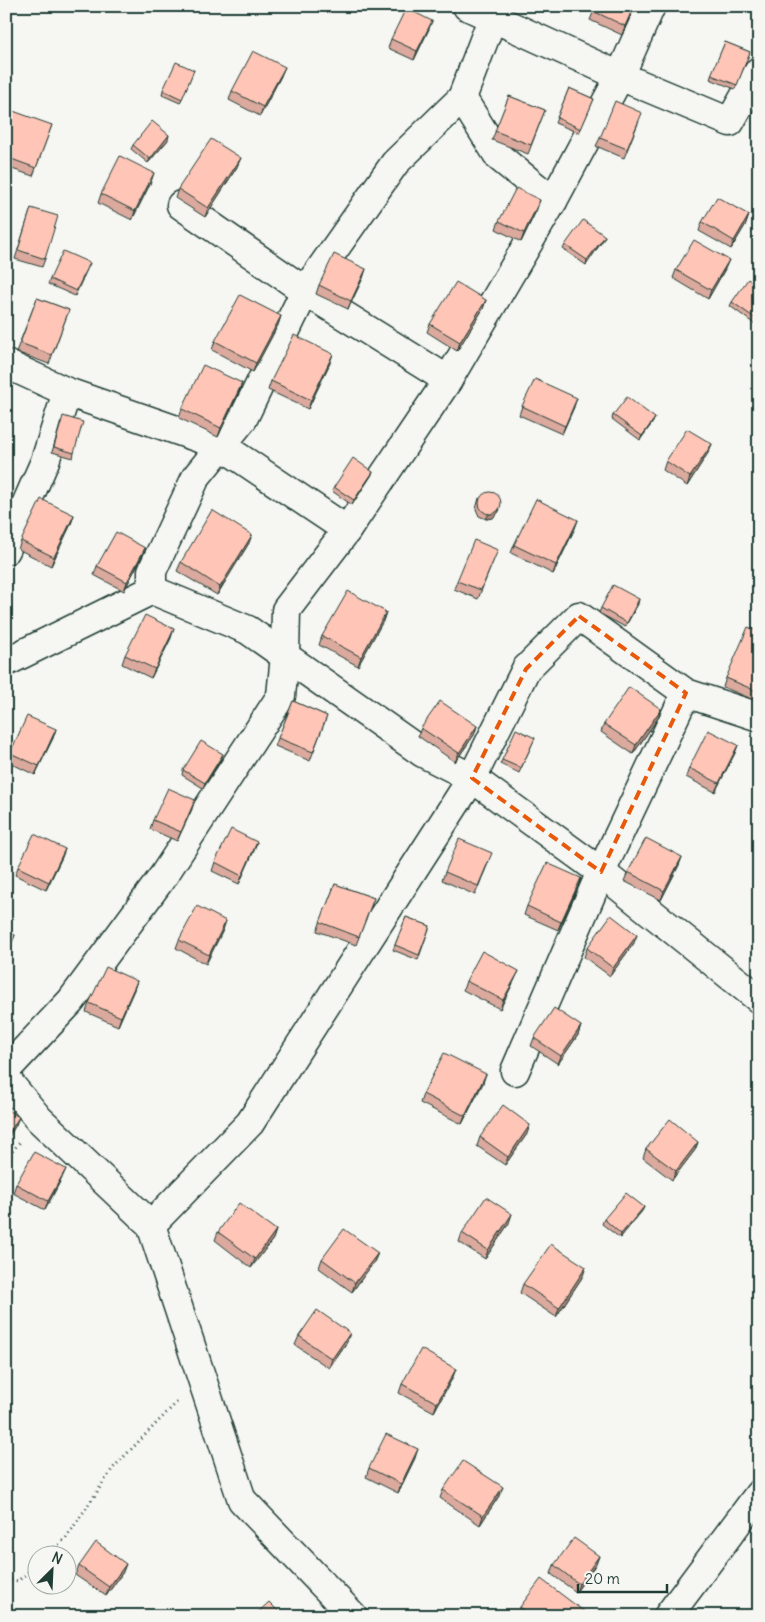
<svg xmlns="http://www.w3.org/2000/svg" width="765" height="1622" font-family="Delius,sans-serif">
<rect width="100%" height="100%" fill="#f6f6f2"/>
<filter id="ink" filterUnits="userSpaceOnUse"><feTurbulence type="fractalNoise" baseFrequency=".02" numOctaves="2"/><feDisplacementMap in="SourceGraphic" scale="10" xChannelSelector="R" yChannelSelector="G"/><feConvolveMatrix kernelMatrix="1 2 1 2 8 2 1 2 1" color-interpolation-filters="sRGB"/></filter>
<g filter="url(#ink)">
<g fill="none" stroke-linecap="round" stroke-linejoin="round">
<defs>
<g id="minor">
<polyline points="467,6 620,76 730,122 759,71"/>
<polyline points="462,98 499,157 553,201"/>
<polyline points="181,205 305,291 448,380"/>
<polyline points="6,364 67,392 222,446 347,530"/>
<polyline points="6,550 45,461 67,392"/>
<polyline points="152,590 152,571 196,477 243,419 305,291 395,163 462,98 497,6"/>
<polyline points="6,662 152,590 248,630 423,753 472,778 601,872 759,999"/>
<polyline points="6,1070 71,1001 164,875 281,696 285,655 286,610 347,530 448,380 553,201 620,76 651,6"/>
<polyline points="515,1071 601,872 686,693"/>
<polyline points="6,1079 39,1119 151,1225 242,1500 353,1616"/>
<polyline points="151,1225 250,1123 472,778 526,669 579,616 686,693 759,717"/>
<polyline points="668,1616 759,1494"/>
</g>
</defs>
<!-- minor casing -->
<use href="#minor" stroke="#1f3d34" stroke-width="31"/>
<!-- path -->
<g stroke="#1f3d34" stroke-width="3" stroke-dasharray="1 4" stroke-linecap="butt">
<polyline points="6,1159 20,1142"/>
<polyline points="47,1554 66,1538 113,1468 179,1400"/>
<polyline points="6,1579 18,1581 38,1563"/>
</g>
<!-- minor -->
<use href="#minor" stroke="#f6f6f2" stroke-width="28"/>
</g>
<!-- wall -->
<g fill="#dba99d" stroke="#1f3d34">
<polygon points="169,6 177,6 176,9"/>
<polygon points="596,6 635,6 622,35 590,20"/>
<polygon points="429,29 414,60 388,48 391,39"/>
<polygon points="725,42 750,52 735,89 710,79"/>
<polygon points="194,70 180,103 162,95 163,90"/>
<polygon points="281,76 260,116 229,100 232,91"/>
<polygon points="569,88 594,99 579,133 555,123"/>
<polygon points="509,96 545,110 528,154 492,140"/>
<polygon points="639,121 624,158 596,146 600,138"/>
<polygon points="52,125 33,176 6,167 6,130"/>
<polygon points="168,140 148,163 131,149 133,145"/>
<polygon points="237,167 205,217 175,198 178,189"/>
<polygon points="151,182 132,220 98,203 101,194"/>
<polygon points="31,208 45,259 42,267 15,259"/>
<polygon points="537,209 521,242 496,229 499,221"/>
<polygon points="749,215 746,224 731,249 699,231 702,222"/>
<polygon points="605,236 603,240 586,265 563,249 565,245"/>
<polygon points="90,263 75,296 48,284 50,279"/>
<polygon points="366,269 363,278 348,309 316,294 319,285"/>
<polygon points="725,269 708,299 673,278 676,270"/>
<polygon points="759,287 759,324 757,326 730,306 732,302"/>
<polygon points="37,298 69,310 49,364 16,352"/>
<polygon points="486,300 483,309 457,351 427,332 430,324"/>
<polygon points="281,316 278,325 253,372 212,350 215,341"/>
<polygon points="330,363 308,409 268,390 271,381"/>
<polygon points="242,383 239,392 218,437 179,418 182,409"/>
<polygon points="522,406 574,407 562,434 519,415"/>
<polygon points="613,415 653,422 640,440 612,419"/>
<polygon points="61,421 74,453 73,458 52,452"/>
<polygon points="712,444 708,453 687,486 663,470 666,461"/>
<polygon points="373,472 371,476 352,505 332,491 334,487"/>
<polygon points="479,498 500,509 498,513 493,518 486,519 479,516 476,509"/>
<polygon points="74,515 71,524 51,566 18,549 21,541"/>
<polygon points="578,520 575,528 553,574 511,553 514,545"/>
<polygon points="249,543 217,595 177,571 181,562"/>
<polygon points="142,556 124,591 94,575 97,566"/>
<polygon points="494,559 478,599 454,589 457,581"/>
<polygon points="638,604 625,627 599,613 601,608"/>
<polygon points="386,612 383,621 358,666 319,645 322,636"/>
<polygon points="759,632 759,702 723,687 726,678"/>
<polygon points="171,638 151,678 122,664 125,655"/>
<polygon points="293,701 327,716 310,761 275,746"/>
<polygon points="661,709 658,718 633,754 601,732 604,724"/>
<polygon points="477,726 474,735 455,762 418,736 421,728"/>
<polygon points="56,729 53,738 35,775 6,761 10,753"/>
<polygon points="535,738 519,773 500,764 502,760"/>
<polygon points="738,745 735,753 715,792 686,777 689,768"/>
<polygon points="221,759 203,788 182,775 183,770"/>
<polygon points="192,809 177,841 150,829 153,820"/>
<polygon points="257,842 239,884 212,871 215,862"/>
<polygon points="65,849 62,857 46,890 15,875 18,867"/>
<polygon points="682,857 679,865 661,900 624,881 628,872"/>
<polygon points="489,861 475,895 442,880 445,872"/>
<polygon points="335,884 374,898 356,945 317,931"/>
<polygon points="578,887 558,930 524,915 527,906"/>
<polygon points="406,917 430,926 418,960 393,950"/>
<polygon points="223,930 206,964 176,948 179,940"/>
<polygon points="634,943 610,976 584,957 587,948"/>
<polygon points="515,979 500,1009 463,990 466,981"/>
<polygon points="137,981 118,1026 86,1012 89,1003"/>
<polygon points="581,1026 578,1035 558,1064 531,1046 534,1038"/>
<polygon points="483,1083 462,1124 420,1103 423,1094"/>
<polygon points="527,1134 505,1165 477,1146 480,1137"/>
<polygon points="698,1142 695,1150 672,1180 643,1158 646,1149"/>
<polygon points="62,1178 45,1210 13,1193 16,1184"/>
<polygon points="644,1207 642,1211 620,1238 602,1224 604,1219"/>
<polygon points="509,1223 485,1259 459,1242 462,1233"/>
<polygon points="276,1230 273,1239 251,1268 215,1240 218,1232"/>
<polygon points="378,1253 374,1262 352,1292 319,1268 322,1259"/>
<polygon points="583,1276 556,1317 520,1293 523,1284"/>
<polygon points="299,1336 347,1342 329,1368 295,1345"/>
<polygon points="453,1377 434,1412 399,1393 402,1384"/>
<polygon points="415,1458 398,1493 366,1477 369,1468"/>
<polygon points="443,1490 499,1496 480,1525 440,1498"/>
<polygon points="599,1556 596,1564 576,1592 551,1574 554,1565"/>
<polygon points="79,1566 123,1572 106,1596 75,1575"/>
<polygon points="520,1607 590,1616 517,1616"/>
</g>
<!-- shaded-wall -->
<g fill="#b28a80" stroke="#1f3d34">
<polygon points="634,6 635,6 622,35 625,26"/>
<polygon points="432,21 429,29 414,60 417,51"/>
<polygon points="285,67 281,76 260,116 263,107"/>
<polygon points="169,135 168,140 148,163 150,159"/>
<polygon points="241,158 237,167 205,217 208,208"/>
<polygon points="154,173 151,182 132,220 135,211"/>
<polygon points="540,200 537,209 521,242 524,233"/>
<polygon points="749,215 746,224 731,249 734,241"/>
<polygon points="605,236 603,240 586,265 587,260"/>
<polygon points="729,260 725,269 708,299 711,290"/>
<polygon points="366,269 363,278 348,309 351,301"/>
<polygon points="486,300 483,309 457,351 460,342"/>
<polygon points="281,316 278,325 253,372 256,363"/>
<polygon points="333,354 330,363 308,409 311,400"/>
<polygon points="242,383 239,392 218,437 221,428"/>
<polygon points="577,398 574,407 562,434 565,426"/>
<polygon points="655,418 653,422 640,440 642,436"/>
<polygon points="712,444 708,453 687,486 690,477"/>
<polygon points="373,472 371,476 352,505 354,500"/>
<polygon points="500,509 498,513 493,518 486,519 488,515"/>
<polygon points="74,515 71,524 51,566 54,557"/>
<polygon points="578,520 575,528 553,574 556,565"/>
<polygon points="252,535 249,543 217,595 220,587"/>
<polygon points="145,548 142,556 124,591 127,582"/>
<polygon points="639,599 638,604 625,627"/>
<polygon points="386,612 383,621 358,666 361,657"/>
<polygon points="174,629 171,638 151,678 155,669"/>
<polygon points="661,709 658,718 633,754 636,745"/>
<polygon points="477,726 474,735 455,762 459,753"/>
<polygon points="56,729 53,738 35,775 39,766"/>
<polygon points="738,745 735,753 715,792 719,783"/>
<polygon points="223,754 221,759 203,788 205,783"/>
<polygon points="195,800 192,809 177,841 181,832"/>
<polygon points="257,842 254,851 239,884 242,876"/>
<polygon points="65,849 62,857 46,890 49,882"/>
<polygon points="682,857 679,865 661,900 664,891"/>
<polygon points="581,878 578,887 558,930 561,922"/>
<polygon points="226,921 223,930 206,964 209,955"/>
<polygon points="15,935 12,943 6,956 6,953"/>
<polygon points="637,935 634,943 610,976 613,968"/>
<polygon points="519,971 500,1009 503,1000"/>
<polygon points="137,981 134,990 118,1026 121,1017"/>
<polygon points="581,1026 578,1035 558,1064 561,1056"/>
<polygon points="486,1074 483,1083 462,1124 465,1116"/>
<polygon points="19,1117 16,1125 6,1142 6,1138"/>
<polygon points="530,1125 527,1134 505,1165 508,1157"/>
<polygon points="698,1142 695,1150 672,1180 676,1171"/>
<polygon points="66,1169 62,1178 45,1210 48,1201"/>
<polygon points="644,1207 642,1211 620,1238 621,1234"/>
<polygon points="512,1214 509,1223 485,1259 488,1250"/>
<polygon points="276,1230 273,1239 251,1268 255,1259"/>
<polygon points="12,1239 9,1248 6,1252 6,1248"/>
<polygon points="378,1253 374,1262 352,1292 355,1283"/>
<polygon points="586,1267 583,1276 556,1317 559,1308"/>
<polygon points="350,1333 347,1342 329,1368 332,1359"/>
<polygon points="456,1369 453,1377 434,1412 437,1403"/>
<polygon points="418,1449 415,1458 398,1493 401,1484"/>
<polygon points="503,1487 499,1496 480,1525 483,1516"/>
<polygon points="599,1556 596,1564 576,1592 579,1584"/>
<polygon points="126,1564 123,1572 106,1596 109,1587"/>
</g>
<!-- building -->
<g fill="#ffc5b7" stroke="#1f3d34">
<polygon points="596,6 634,6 625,26 593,11"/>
<polygon points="406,8 432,21 417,51 391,39"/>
<polygon points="725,42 750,52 737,85 711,75"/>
<polygon points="253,51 285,67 263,107 232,91"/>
<polygon points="176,62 194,70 182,99 163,90"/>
<polygon points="569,88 594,99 581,129 557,118"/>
<polygon points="509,96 545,110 531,145 495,131"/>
<polygon points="615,101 642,113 627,149 600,138"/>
<polygon points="13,111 52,125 36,168 6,157 6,131"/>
<polygon points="152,121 169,135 150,159 133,145"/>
<polygon points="211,139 241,158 208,208 178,189"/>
<polygon points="120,156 154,173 135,211 101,194"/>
<polygon points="516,188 540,200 524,233 499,221"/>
<polygon points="717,197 749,215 734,241 702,222"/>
<polygon points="31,208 58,216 45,259 18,250"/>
<polygon points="583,220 605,236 587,260 565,245"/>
<polygon points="694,240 729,260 711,290 676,270"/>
<polygon points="63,251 90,263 76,291 50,279"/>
<polygon points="334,254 366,269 351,301 319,285"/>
<polygon points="748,279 759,287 759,321 732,302"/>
<polygon points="456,282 486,300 460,342 430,324"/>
<polygon points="240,295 281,316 256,363 215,341"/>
<polygon points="37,298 69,310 52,355 20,343"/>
<polygon points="294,335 333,354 311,400 271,381"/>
<polygon points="203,365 242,383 221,428 182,409"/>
<polygon points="535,379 577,398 565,426 522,406"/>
<polygon points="627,397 655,418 642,436 613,415"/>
<polygon points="63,416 83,422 74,453 54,447"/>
<polygon points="687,429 712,444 690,477 666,461"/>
<polygon points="353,458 373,472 354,500 334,487"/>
<circle cx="490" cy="503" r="11"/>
<polygon points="41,499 74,515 54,557 21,541"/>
<polygon points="536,499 578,520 556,565 514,545"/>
<polygon points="212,510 252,535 220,587 181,562"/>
<polygon points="116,532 145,548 127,582 97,566"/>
<polygon points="474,540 498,550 481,590 457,581"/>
<polygon points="613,585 639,599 627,623 601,608"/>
<polygon points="348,591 386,612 361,657 322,636"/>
<polygon points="145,615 174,629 155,669 125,655"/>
<polygon points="748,627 759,632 759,692 726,678"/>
<polygon points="629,687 661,709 636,745 604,724"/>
<polygon points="293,701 327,716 313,752 278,738"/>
<polygon points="440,701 477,726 459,753 421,728"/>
<polygon points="27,716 56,729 39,766 10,753"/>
<polygon points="516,729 535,738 521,768 502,760"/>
<polygon points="708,730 738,745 719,783 689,768"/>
<polygon points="201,741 223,754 205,783 183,770"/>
<polygon points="168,788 195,800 181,832 153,820"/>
<polygon points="231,829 257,842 242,876 215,862"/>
<polygon points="34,834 65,849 49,882 18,867"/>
<polygon points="646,838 682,857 664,891 628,872"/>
<polygon points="459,839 492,853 478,886 445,872"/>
<polygon points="547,863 581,878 561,922 527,906"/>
<polygon points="335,884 374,898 359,937 320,922"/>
<polygon points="197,906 226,921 209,955 179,940"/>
<polygon points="611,915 637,935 613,968 587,948"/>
<polygon points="406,917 430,926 419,955 395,945"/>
<polygon points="6,931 15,935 6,953"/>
<polygon points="482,951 519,971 503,1000 466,981"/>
<polygon points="106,967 137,981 121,1017 89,1003"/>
<polygon points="554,1008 581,1026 561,1056 534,1038"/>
<polygon points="444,1053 486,1074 465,1116 423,1094"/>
<polygon points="503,1105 530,1125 508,1157 480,1137"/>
<polygon points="6,1109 19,1117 6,1138"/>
<polygon points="670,1119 698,1142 676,1171 646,1149"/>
<polygon points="34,1152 66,1169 48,1201 16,1184"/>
<polygon points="626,1193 644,1207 621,1234 604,1219"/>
<polygon points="486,1197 512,1214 488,1250 462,1233"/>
<polygon points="239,1203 276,1230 255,1259 218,1232"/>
<polygon points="344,1229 378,1253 355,1283 322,1259"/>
<polygon points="6,1235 12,1239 6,1248"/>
<polygon points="551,1244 586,1267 559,1308 523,1284"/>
<polygon points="317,1310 350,1333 332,1359 299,1336"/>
<polygon points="421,1349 456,1369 437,1403 402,1384"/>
<polygon points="386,1434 418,1449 401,1484 369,1468"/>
<polygon points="463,1461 503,1487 483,1516 443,1490"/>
<polygon points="574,1538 599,1556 579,1584 554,1565"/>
<polygon points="96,1542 126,1564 109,1587 79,1566"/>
<polygon points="541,1579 590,1616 532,1616 520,1607"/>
<polygon points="269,1602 283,1616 254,1616"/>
</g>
</g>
<!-- marked area -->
<path fill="none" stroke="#e8590c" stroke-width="4" stroke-dasharray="10 6" stroke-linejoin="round" d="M579 616 686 693 601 872 472 778 526 669Z"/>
<!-- margin -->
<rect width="765" height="1622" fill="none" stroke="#f6f6f2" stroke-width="25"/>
<rect x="12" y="12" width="740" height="1597" fill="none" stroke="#1f3d34" stroke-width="2" filter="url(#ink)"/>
<!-- north arrow -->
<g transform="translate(52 1570) rotate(24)"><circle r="24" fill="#f6f6f2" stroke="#a0aca6"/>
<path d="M0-4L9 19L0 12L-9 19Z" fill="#1f3d34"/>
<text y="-8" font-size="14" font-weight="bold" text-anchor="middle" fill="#1f3d34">N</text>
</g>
<!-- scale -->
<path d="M578 1584v8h89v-8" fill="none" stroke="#1f3d34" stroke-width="2.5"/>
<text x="585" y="1584" font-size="15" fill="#1f3d34" stroke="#f6f6f2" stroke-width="4" paint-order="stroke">20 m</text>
</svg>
